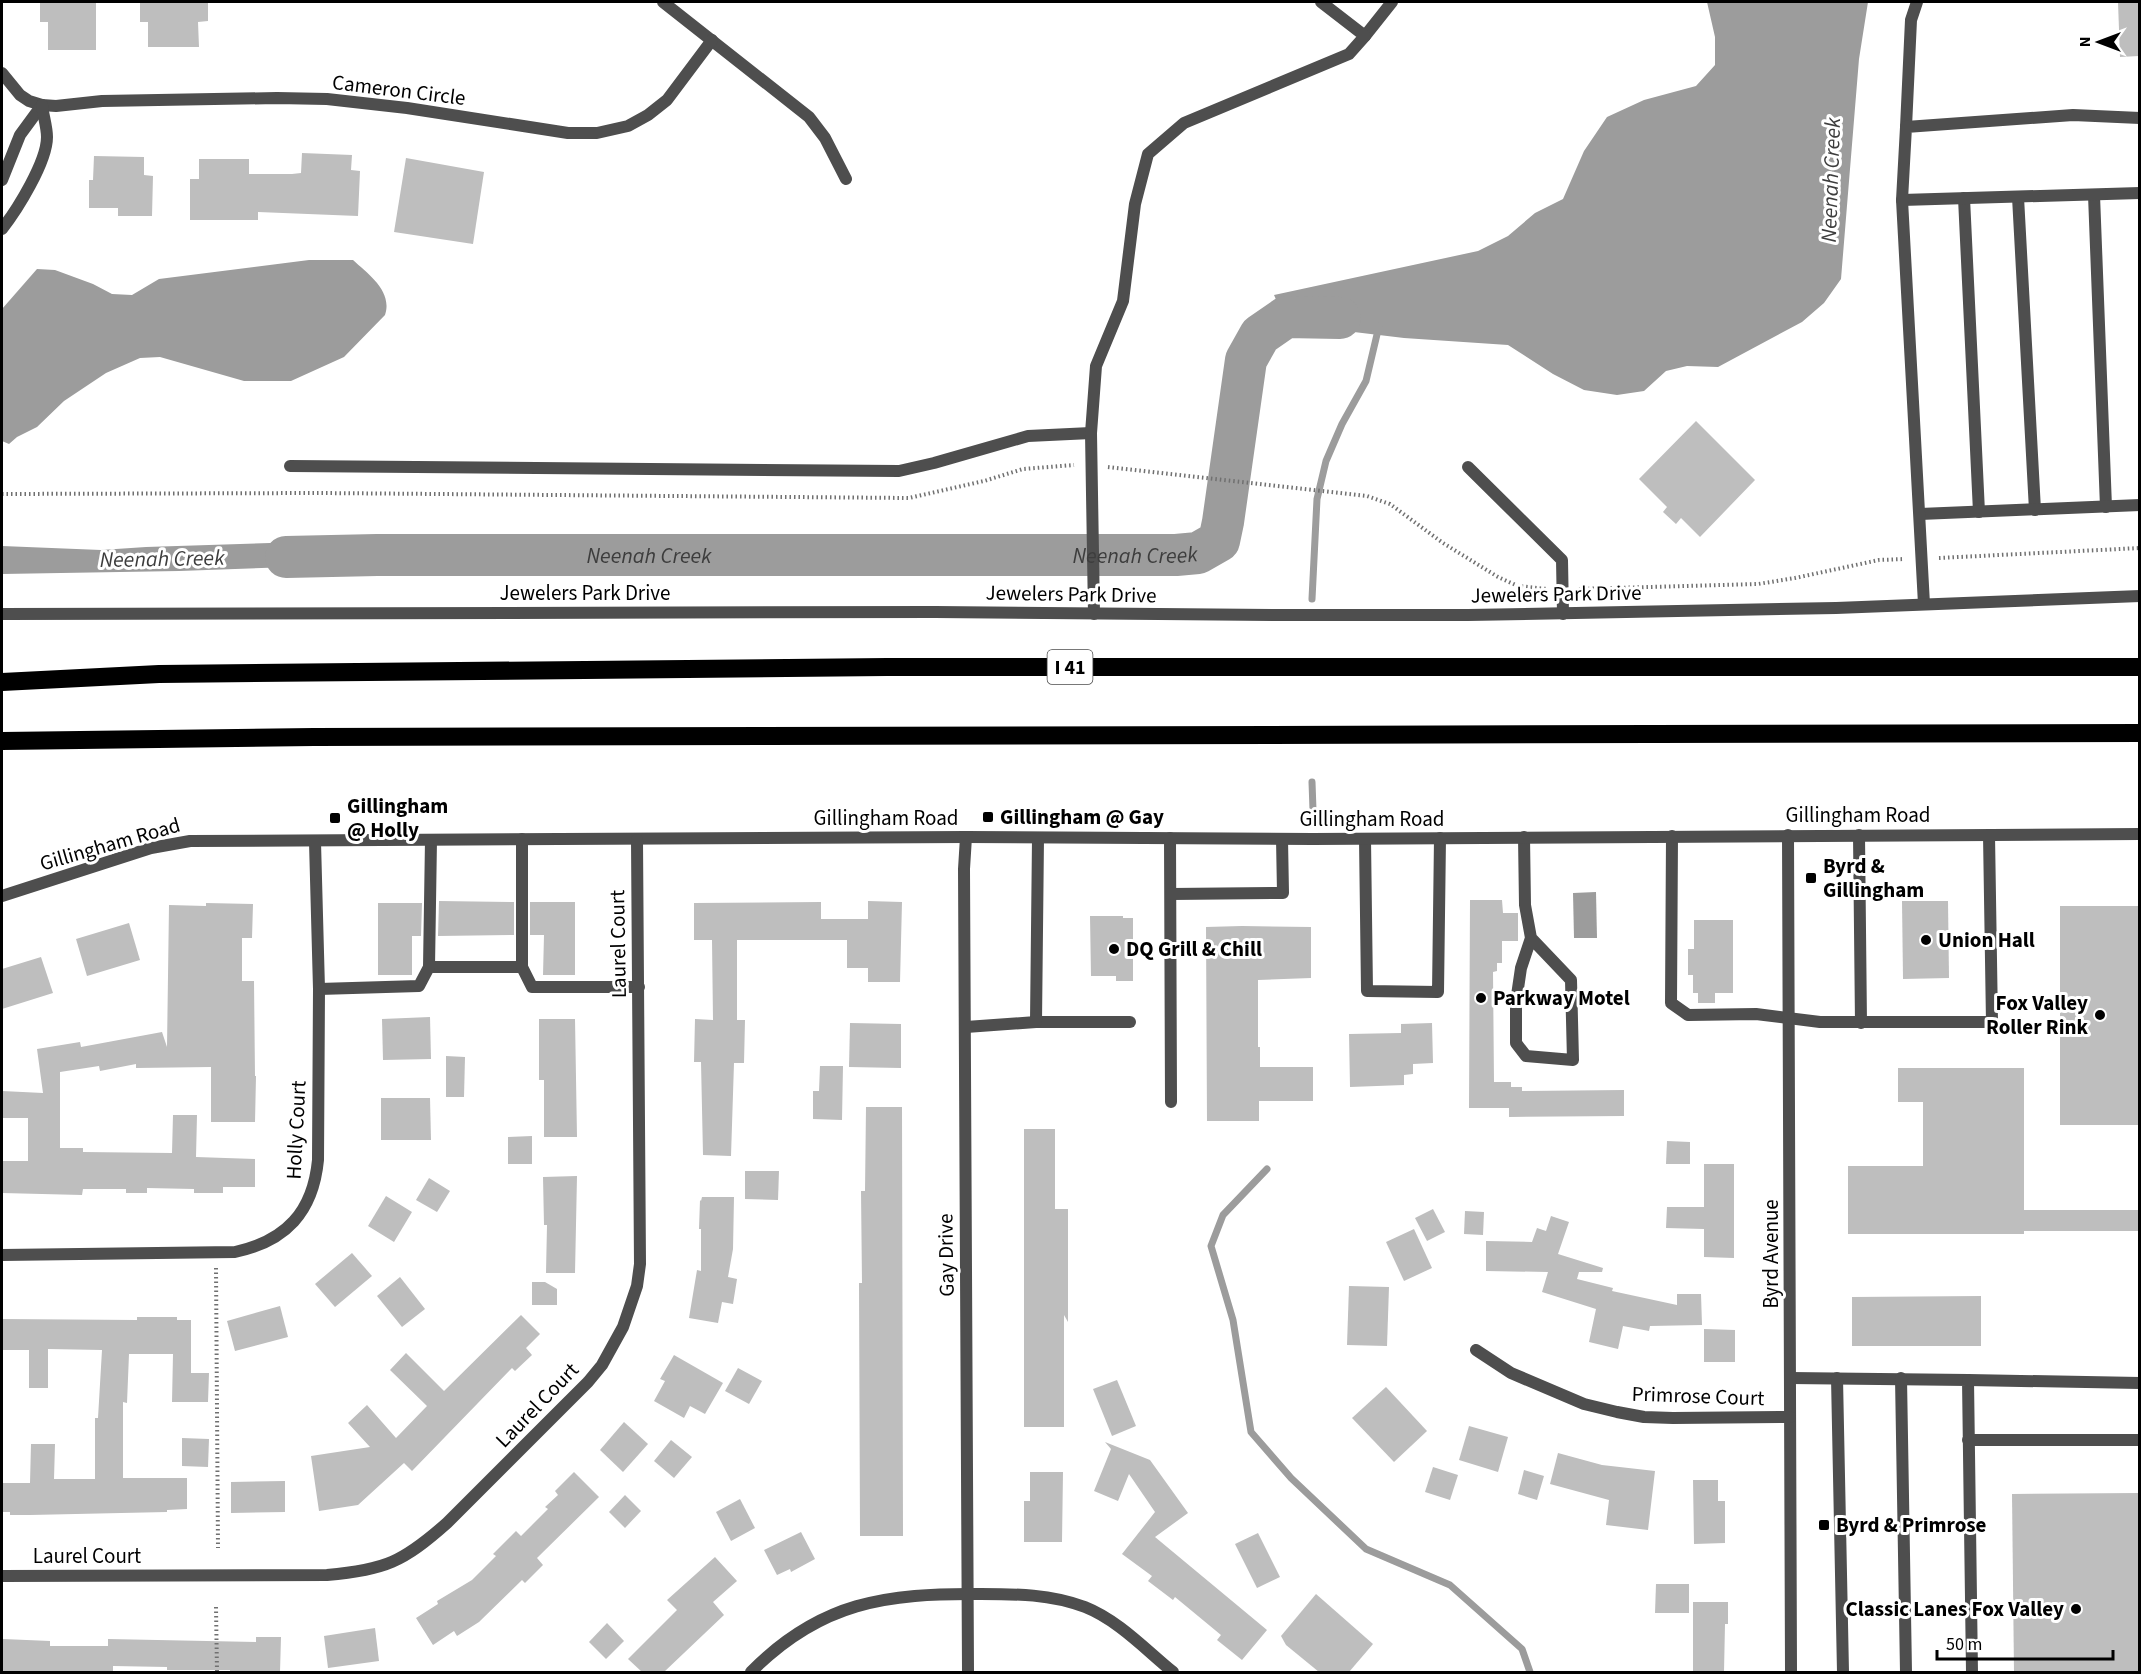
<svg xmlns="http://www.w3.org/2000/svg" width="2141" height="1674" font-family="'Source Sans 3',sans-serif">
<rect width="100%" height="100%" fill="#fff"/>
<!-- water -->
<g fill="#9c9c9c">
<polygon points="1707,2 1868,2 1859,59 1841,279 1824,303 1802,322 1718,367 1687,366 1666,371 1644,391 1617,395 1584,390 1553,374 1508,345 1404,338 1287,324 1274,295 1478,251 1508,236 1535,213 1563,199 1584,151 1607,117 1644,100 1696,86 1715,65 1715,37"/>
<path d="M309 260H353C368 274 393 291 385 315L344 357 291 381H244L160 357 140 358 106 373 64 401 37 427 17 437 9 444 2 441V309L37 269 55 270 93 284 112 294 132 295 159 279Z"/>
<polygon points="335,541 342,556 320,566 179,571 2,574 2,546 101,550 146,547"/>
<polygon points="1596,892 1597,938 1574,938 1573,893"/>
</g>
<!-- pier -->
<polygon fill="#fff" points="294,540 295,570 272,571 272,541"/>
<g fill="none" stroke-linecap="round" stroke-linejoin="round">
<!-- stream -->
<g stroke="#9c9c9c" stroke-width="7">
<polyline points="1312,599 1317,499 1326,461 1342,424 1366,381 1379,326"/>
<polyline points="1312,782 1313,810"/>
<polyline points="1267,1169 1223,1215 1211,1246 1233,1320 1251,1432 1291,1478 1366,1549 1450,1585 1522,1649 1530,1672"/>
</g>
<!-- river -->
<path stroke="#9c9c9c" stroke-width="42" id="s1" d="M286 557 377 555H1176L1198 553 1219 541 1223 522 1246 360 1260 335 1286 317 1340 318"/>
</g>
<!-- building -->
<g fill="#bebebe">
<polygon points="40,2 96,2 96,50 48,50 48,22 40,22"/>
<polygon points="140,2 208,2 208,21 198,22 199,47 148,47 148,22 140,22"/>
<polygon points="2118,2 2139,2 2139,56 2120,57"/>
<polygon points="302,153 352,155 351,170 360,171 358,216 258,212 258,220 190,220 190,179 199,179 199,159 249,159 249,174 292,174 301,173"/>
<polygon points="94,156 144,157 144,175 153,176 152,216 118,216 118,208 89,208 89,180 93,180"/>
<polygon points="406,158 484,172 473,244 394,232"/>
<polygon points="1696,421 1755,480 1700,537 1681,518 1676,524 1663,512 1667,507 1639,479"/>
<polygon points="1470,900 1502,900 1503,913 1518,913 1518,941 1502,941 1502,963 1497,963 1497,971 1493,972 1494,1082 1511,1082 1511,1087 1522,1087 1522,1091 1624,1090 1624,1116 1509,1117 1509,1108 1469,1108"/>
<polygon points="439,901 514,902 514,935 438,936"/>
<polygon points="868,901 902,902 900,982 868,982 868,968 847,968 847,940 737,940 737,1020 745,1020 744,1063 734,1063 731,1156 703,1155 701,1062 694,1062 695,1019 713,1020 712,940 694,940 694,903 821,902 821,919 868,919"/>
<polygon points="1902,901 1948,901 1949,978 1903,979"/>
<polygon points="530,902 575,902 575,975 543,975 544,935 530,935"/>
<polygon points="206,903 253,904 252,938 242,938 242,981 254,981 255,1076 256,1076 255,1122 211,1122 211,1067 136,1068 136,1064 100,1071 99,1066 60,1072 60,1148 83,1148 83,1152 172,1153 173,1115 197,1115 196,1157 255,1159 255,1187 223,1187 223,1193 194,1193 194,1189 147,1188 147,1193 126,1193 126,1189 83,1189 82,1195 2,1193 2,1161 28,1161 28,1118 2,1118 2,1091 43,1093 37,1049 80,1042 81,1047 162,1032 167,1047 169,905 206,906"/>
<polygon points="378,903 422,903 421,936 412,936 412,975 378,975"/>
<rect x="2060" y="906" width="79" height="219"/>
<polygon points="1090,916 1123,916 1123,918 1133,918 1133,981 1116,981 1116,976 1091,976"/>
<polygon points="1694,920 1733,920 1733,993 1715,993 1715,1003 1698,1003 1698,993 1693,993 1693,975 1688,975 1688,949 1694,949"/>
<polygon points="129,923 140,960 87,976 76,939"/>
<polygon points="1242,926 1311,927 1311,978 1258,980 1258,1047 1260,1047 1260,1067 1313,1067 1313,1101 1259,1101 1259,1121 1207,1121 1206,927"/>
<polygon points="41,957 53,993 2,1009 2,969"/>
<polygon points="430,1017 431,1059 383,1060 382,1019"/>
<polygon points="539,1019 575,1019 577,1137 544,1137 544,1080 539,1080"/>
<polygon points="850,1023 901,1024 901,1068 849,1067"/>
<polygon points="1432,1023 1433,1063 1413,1064 1413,1074 1404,1075 1404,1085 1350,1087 1349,1034 1401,1033 1401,1024"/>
<polygon points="446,1056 465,1057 464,1097 446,1097"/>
<polygon points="820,1066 843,1066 842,1120 813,1119 813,1091 819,1091"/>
<polygon points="1898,1068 2024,1068 2024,1210 2139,1210 2139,1231 2024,1231 2024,1234 1848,1234 1848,1166 1923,1166 1923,1102 1898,1102"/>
<polygon points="381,1098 430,1098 431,1140 381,1140"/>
<polygon points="866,1107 902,1107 903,1536 860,1536 859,1283 862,1283 861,1191 865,1191"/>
<polygon points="1024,1129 1055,1129 1055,1209 1068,1209 1068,1322 1064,1315 1064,1427 1024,1427"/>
<polygon points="532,1136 532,1164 508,1164 508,1137"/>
<polygon points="1667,1141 1690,1142 1690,1164 1666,1164"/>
<polygon points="1704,1164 1734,1164 1734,1258 1704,1257 1704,1229 1666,1228 1667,1207 1704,1207"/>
<polygon points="745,1171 779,1171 778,1200 745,1199"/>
<polygon points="577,1176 575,1273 546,1273 547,1225 544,1225 543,1177"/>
<polygon points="429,1178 450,1191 437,1212 416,1200"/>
<polygon points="386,1196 412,1212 394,1242 368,1226"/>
<polygon points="702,1197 734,1197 733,1249 728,1277 737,1279 733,1304 722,1302 718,1323 689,1318 697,1270 701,1271 701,1229 699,1229 700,1200 701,1201"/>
<polygon points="1433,1209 1445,1232 1427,1241 1415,1218"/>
<polygon points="1465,1211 1484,1212 1483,1235 1464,1234"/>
<polygon points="1551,1216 1569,1222 1558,1254 1603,1268 1602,1272 1579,1272 1577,1279 1613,1288 1612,1291 1677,1305 1677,1294 1701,1294 1702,1325 1650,1326 1649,1331 1623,1326 1618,1349 1589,1342 1596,1309 1542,1292 1548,1272 1486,1271 1486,1241 1532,1242 1537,1228 1546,1231"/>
<polygon points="1414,1229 1432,1268 1404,1281 1386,1242"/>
<polygon points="352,1253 372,1276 335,1307 315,1284"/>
<polygon points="400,1277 425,1309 402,1327 377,1296"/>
<polygon points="532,1282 545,1282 557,1289 557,1305 532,1305"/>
<polygon points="1349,1286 1389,1287 1387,1346 1347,1345"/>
<polygon points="1981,1296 1981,1346 1852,1346 1852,1297"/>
<polygon points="280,1306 288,1337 235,1351 227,1321"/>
<polygon points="521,1315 540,1334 526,1348 532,1355 515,1371 512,1368 412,1471 404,1463 358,1505 319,1511 311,1456 370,1447 348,1423 367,1405 396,1438 427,1406 390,1370 406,1353 444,1391"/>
<polygon points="137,1317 177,1317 177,1320 191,1320 191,1373 209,1373 208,1402 172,1402 173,1354 129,1354 127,1403 123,1402 123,1478 187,1478 187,1509 167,1510 167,1512 30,1515 10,1515 10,1512 2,1512 2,1483 30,1483 31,1444 55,1444 54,1479 95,1479 95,1418 98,1418 102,1350 48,1349 48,1388 29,1388 29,1350 2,1350 2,1319 137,1320"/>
<polygon points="1704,1329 1735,1330 1735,1362 1704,1362"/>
<polygon points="674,1355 723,1383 705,1414 690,1406 684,1418 654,1401 665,1381 660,1379"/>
<polygon points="738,1368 762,1381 749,1404 725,1391"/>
<polygon points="1117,1380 1136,1426 1112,1436 1093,1389"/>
<polygon points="1386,1387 1427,1431 1394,1462 1352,1418"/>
<polygon points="624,1422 648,1444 623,1472 600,1450"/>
<polygon points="1469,1426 1508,1437 1498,1472 1459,1460"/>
<polygon points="182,1438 209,1439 208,1467 182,1466"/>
<polygon points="671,1440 692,1457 674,1478 654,1461"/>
<polygon points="1105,1442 1150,1460 1188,1513 1155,1537 1267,1630 1242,1660 1217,1640 1221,1635 1175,1597 1173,1600 1148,1581 1152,1576 1122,1554 1155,1512 1129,1474 1118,1501 1094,1491 1111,1449"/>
<polygon points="1558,1453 1602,1465 1655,1471 1648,1530 1606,1525 1609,1500 1550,1484"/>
<polygon points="1433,1467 1458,1475 1450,1500 1425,1492"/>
<polygon points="1524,1470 1544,1476 1537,1500 1518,1494"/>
<polygon points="574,1472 599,1497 537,1558 543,1565 525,1583 522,1580 479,1622 457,1636 454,1631 433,1645 416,1618 438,1604 437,1601 472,1580 496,1556 493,1554 516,1531 521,1536 548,1509 545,1507 558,1495 555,1491"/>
<polygon points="1030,1472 1063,1472 1062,1542 1024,1542 1024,1501 1030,1501"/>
<polygon points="1693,1480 1718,1480 1718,1501 1725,1501 1725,1543 1694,1544"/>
<polygon points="285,1481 285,1512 231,1513 231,1482"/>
<polygon points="2139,1493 2139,1672 2014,1672 2012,1494"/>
<polygon points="625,1495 641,1511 625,1528 609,1512"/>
<polygon points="740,1499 755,1528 731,1541 716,1512"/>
<polygon points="801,1532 815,1559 791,1572 790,1569 777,1575 764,1550"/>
<polygon points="1258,1533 1280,1577 1257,1588 1235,1544"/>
<polygon points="715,1557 737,1581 713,1602 724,1615 664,1672 642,1672 628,1659 677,1610 667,1600"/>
<polygon points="1656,1584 1689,1584 1689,1613 1655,1613"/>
<polygon points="1316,1594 1373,1644 1349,1672 1319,1672 1286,1645 1281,1636"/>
<polygon points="1693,1602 1728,1602 1728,1624 1725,1624 1724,1672 1693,1672"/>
<polygon points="607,1623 624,1641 606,1659 589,1642"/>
<polygon points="375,1628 379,1661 328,1668 324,1636"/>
<polygon points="256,1637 281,1637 280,1672 230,1672 230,1670 167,1670 167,1667 113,1666 113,1672 3,1672 3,1639 50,1641 50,1646 108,1646 108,1639 256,1642"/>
</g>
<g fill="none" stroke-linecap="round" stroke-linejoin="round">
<!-- path -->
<g stroke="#707070" stroke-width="4" stroke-dasharray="1.5 3" stroke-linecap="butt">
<polyline points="1108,467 1367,496 1390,504 1443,543 1498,577 1518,586 1547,589"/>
<polyline points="2,494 320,493 909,498 984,481 1023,469 1074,465"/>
<polyline points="1939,558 2140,548"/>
<polyline points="1579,589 1758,584 1795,578 1879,560 1905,559"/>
<polyline points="216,1268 218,1548"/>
<polyline points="216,1607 217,1672"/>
</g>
<!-- service -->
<g stroke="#4e4e4e" stroke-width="12">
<polyline points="1365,36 1392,2"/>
<polyline points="1906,127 1911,20 1917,2"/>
<polyline points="2094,195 2106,507"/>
<polyline points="2018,197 2035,510"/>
<polyline points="1964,198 1979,512"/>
<polyline points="1902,200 2140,193"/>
<polyline points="1468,467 1562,560 1563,614"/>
<polyline points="1920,514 2140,505"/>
<polyline points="1924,604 1902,200 1906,127 2073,115 2140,118"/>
<polyline points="1859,835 1861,1023"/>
<polyline points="1672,836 1671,1003 1688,1015 1756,1014 1820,1022 1992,1022 1989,835"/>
<polyline points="1524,837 1525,905 1531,938 1521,968 1516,1002 1516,1043 1526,1056 1573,1060 1571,980 1531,938"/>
<polyline points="1170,838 1171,1102"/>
<polyline points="1365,839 1367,991 1438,992 1440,838"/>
<polyline points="1171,894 1283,893 1282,839"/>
<polyline points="429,967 522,967 532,987 639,987"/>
<polyline points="522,967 522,839"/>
<polyline points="319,989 419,986 429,967 431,840"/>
<polyline points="1036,1022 1130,1022"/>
<polyline points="966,1027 1036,1022 1038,838"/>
<polyline points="1790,1378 1968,1380 1972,1672"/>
<polyline points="1837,1378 1843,1672"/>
<polyline points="1901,1378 1906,1672"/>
<polyline points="1968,1380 2140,1383"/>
<polyline points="1968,1440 2140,1440"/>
</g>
<!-- minor -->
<g stroke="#4e4e4e" stroke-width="12">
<polyline points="663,2 809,117 825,138 846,179"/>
<polyline points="2,73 20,95 29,101 42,105 56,106 102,101 277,98 327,99 407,108 568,133 597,133 628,126 648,115 667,100 712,40"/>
<polyline points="2,180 20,135 42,105"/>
<path d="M2 229C17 210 47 162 47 137 47 127 43 115 42 105"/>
<polyline points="290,466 899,471 934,463 1028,436 1091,433"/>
<polyline points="1094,614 1091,433 1096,366 1123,301 1135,204 1148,154 1184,123 1349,54 1365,36 1321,2"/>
<polyline points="1788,835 1791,1672"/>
<polyline points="966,837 964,869 968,1672"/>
<polyline points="2,896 151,848 190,841 966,837 1313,839 2140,834"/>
<path d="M2 1255 235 1252C286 1241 313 1212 318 1160L319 989 315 842"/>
<polyline points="1476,1350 1511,1373 1584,1404 1617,1412 1644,1417 1673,1418 1790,1417"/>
<path d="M2 1576 327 1575C385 1570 403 1562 447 1523L588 1382 602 1365 623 1327 637 1286 640 1264 637 840"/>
<path d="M751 1672C820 1602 886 1593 981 1594 1017 1594 1050 1594 1085 1607 1118 1620 1146 1650 1173 1672"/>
</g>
<!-- tertiary -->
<polyline stroke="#4e4e4e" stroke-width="12" points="2,614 935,612 1273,615 1468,615 1836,608 2140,596"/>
<!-- motorway -->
<g stroke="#000" stroke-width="18">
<polyline points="2,682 159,674 887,667 2140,667"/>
<polyline points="2,741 314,737 2140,733"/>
</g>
</g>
<!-- markers -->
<g fill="#000" stroke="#fff" stroke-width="2">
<rect x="982" y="811" width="12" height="12" rx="3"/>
<rect x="329" y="812" width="12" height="12" rx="3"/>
<rect x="1805" y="872" width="12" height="12" rx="3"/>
<circle cx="1926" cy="940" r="6"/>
<circle cx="1114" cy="949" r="6"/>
<circle cx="1481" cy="998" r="6"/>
<circle cx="2100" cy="1015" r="6"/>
<rect x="1818" y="1519" width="12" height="12" rx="3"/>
<circle cx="2076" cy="1609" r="6"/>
</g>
<g text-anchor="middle" stroke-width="6" stroke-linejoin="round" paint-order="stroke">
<!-- shield labels -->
<rect fill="#fff" stroke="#4c4c4c" stroke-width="1.5" x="1047.5" y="650" width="45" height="34" rx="4.5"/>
<g font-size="20" font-weight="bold" fill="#000">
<text x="1070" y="674">I 41</text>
</g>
<!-- street labels -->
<g font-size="21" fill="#000" stroke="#fff">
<text transform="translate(399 90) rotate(7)" y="7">Cameron Circle</text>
<text x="585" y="600">Jewelers Park Drive</text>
<text transform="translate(1071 594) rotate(1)" y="7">Jewelers Park Drive</text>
<text transform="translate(1556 594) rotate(-1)" y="7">Jewelers Park Drive</text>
<text x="1858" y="822">Gillingham Road</text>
<text x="886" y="825">Gillingham Road</text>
<text x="1372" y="826">Gillingham Road</text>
<text transform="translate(110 844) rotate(-16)" y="7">Gillingham Road</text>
<text transform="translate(618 944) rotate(-91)" y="7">Laurel Court</text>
<text transform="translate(296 1130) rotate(-87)" y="7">Holly Court</text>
<text transform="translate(1771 1254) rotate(-90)" y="7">Byrd Avenue</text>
<text transform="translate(946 1255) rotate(-91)" y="7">Gay Drive</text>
<text transform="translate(1698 1396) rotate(2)" y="7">Primrose Court</text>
<text transform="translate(537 1405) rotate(-46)" y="7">Laurel Court</text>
<text x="87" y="1563">Laurel Court</text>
</g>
<!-- poi labels -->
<g font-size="21" font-weight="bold" fill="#000" stroke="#fff" text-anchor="start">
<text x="347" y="813">Gillingham<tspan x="347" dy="24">@ Holly</tspan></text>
<text x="1000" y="824">Gillingham @ Gay</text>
<text x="1823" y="873">Byrd &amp;<tspan x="1823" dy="24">Gillingham</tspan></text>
<text x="1938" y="947">Union Hall</text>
<text x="1126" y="956">DQ Grill &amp; Chill</text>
<text x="1493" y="1005">Parkway Motel</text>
<text x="2088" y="1010" text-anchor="end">Fox Valley<tspan x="2088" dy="24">Roller Rink</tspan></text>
<text x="1836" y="1532">Byrd &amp; Primrose</text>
<text x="2064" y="1616" text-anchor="end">Classic Lanes Fox Valley</text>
</g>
<!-- water labels -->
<g font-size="22" font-style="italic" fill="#3d3d3d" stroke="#fff">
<text transform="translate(1830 180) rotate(-88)" y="8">Neenah Creek</text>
<text dy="8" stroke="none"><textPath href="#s1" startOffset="849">Neenah Creek</textPath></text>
<text dy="8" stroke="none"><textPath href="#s1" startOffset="363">Neenah Creek</textPath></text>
<text transform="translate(162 558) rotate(-1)" y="8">Neenah Creek</text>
</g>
</g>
<!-- border -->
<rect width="2141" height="1674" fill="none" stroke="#000000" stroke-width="6"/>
<!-- north arrow -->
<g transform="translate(2099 42) rotate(270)" stroke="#ffffff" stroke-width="4.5" paint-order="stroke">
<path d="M0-4.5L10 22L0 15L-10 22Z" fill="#000000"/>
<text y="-9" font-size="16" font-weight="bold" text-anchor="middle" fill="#000000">N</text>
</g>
<!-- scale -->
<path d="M1937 1650v9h176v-9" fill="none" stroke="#000000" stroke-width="3"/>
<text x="1946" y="1650" font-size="18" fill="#000000" stroke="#ffffff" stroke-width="4.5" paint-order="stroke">50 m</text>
</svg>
